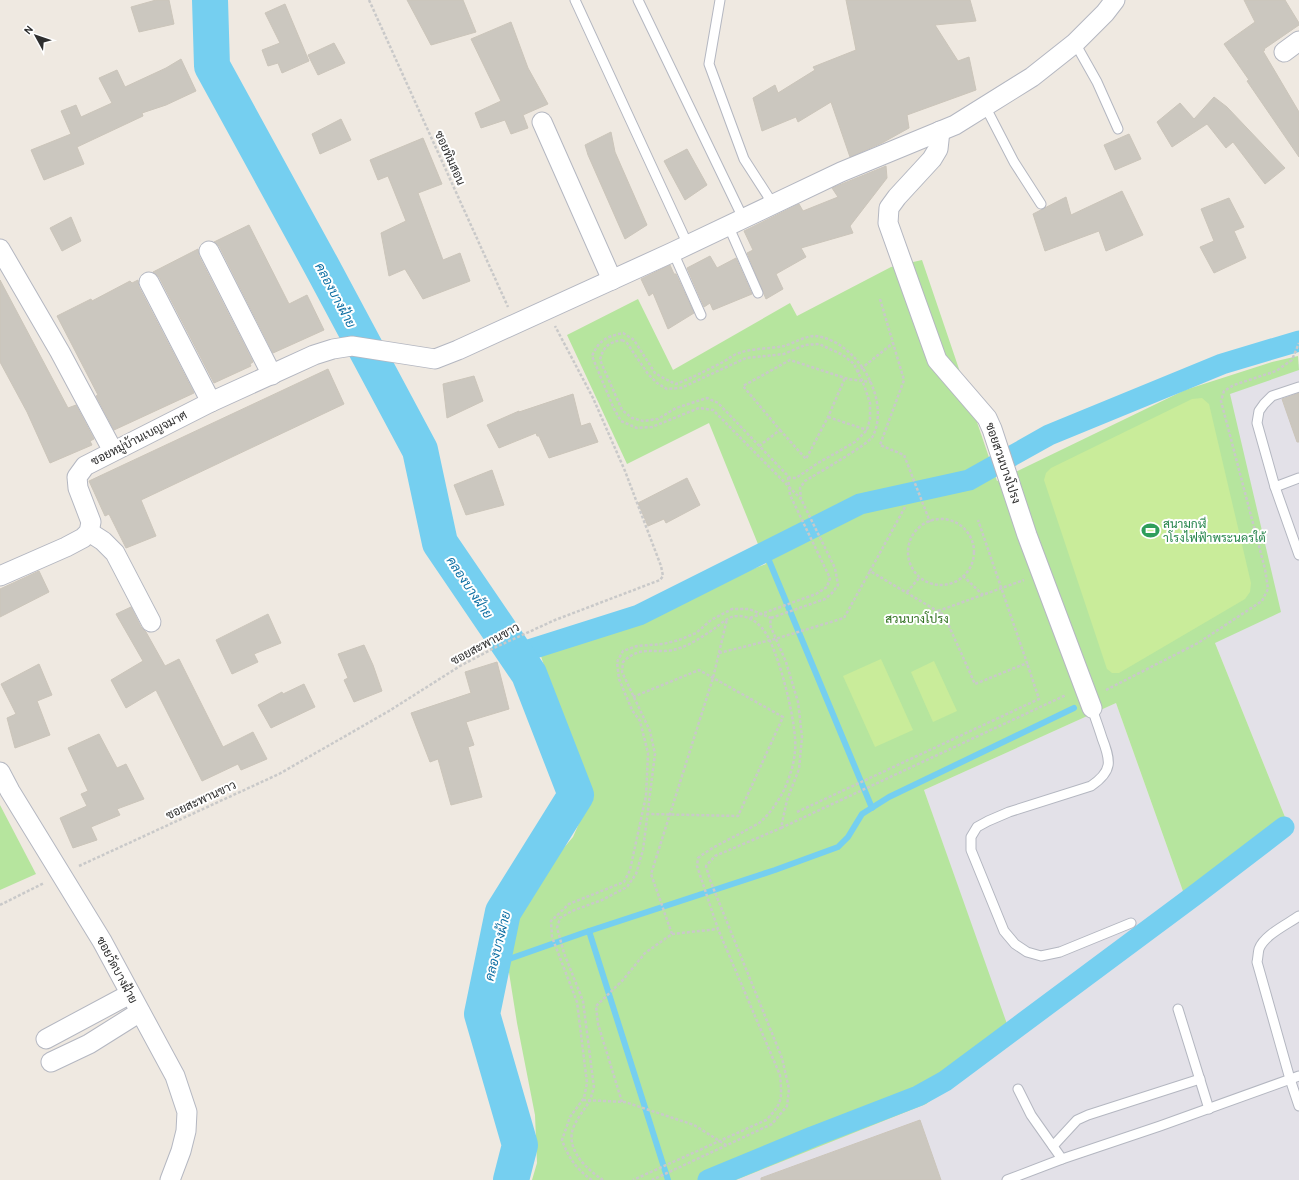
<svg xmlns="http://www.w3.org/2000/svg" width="1299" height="1180" font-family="Karla,Sarabun,sans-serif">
<rect width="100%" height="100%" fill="#efe9e1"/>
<!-- industrial -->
<polygon fill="#e3e1e8" points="1299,364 1299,1180 734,1180 1011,1038 924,790 1116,703 1189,908 1291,832 1215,643 1227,382"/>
<!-- green -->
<g fill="#b6e59e">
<polygon points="922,260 997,481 1185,390 1272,362 1298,356 1299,370 1230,394 1281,612 1215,643 1291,832 1189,908 1116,703 924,790 1012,1038 926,1104 736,1180 532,1180 537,1163 535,1115 517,1023 504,941 524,895 573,837 588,803 539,650 766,564 709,423 627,464 567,335 638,299 673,370 790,303 797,316 891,267"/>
<polygon points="0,805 36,874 0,890"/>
</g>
<!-- pitch -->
<g fill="#c9ec9a">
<polygon points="1202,398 1209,404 1251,583 1250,592 1245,599 1119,673 1112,673 1107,669 1044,480 1046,473 1051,468 1192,399"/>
<polygon points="881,659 913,730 875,747 843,676"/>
<polygon points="934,661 957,711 933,722 911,672"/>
</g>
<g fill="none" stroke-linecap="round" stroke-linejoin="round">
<!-- stream -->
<g stroke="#75cff0" stroke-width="6">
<polyline points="765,551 872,808"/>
<polyline points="589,931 668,1180"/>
<polyline points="492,965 583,933 775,870 838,847 848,837 862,814 889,797 1074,708"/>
</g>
<!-- canal -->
<g stroke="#75cff0" stroke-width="21">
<polyline points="516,654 639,615 860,504 969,480 1049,435 1222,364 1299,341"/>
<polyline points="708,1180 812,1137 918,1096 945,1081 1195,895 1284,827"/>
</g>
<!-- river -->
<polyline stroke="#75cff0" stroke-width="36" points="210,0 212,66 321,265 420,450 440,543 529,674 576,795 503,912 482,1014 520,1145 511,1180"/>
</g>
<!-- building -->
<g fill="#cbc7bf" stroke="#cbc5ba">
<polygon points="156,0 169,0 174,24 139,32 131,7"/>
<polygon points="407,0 463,0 476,32 431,45"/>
<polygon points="846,0 970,0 976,21 935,25 958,61 969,57 976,90 907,115 909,128 882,143 850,157 831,102 798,122 796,117 762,131 753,98 775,85 778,93 815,70 813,67 856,50"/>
<polygon points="1244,0 1285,0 1299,23 1299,25 1264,49 1265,50 1263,51 1299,112 1299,157 1247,81 1249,80 1224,44 1255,22"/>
<polygon points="285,4 309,61 282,73 278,63 268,66 262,50 280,43 265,13"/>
<polygon points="511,22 528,68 548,104 523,115 528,128 511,134 505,120 481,128 475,113 501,101 471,39"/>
<polygon points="334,43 345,63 318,75 308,55"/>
<polygon points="181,59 196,91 166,105 142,113 143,116 77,147 84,164 44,180 31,150 71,134 61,111 76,105 81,117 112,103 99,78 117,70 125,87 166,68"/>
<polygon points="1214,97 1227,107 1285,168 1265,184 1233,142 1226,148 1207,124 1172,147 1157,122 1180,103 1194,119"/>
<polygon points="341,119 351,140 320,154 312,134"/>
<polygon points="611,132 615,152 647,225 625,239 588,155 585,145"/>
<polygon points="1129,134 1141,159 1115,170 1104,145"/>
<polygon points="423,138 442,184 418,193 443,260 460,253 470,281 423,299 405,269 389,276 381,233 406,221 388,176 378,180 370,160"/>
<polygon points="687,149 707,185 685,200 664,161"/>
<polygon points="886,166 887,178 850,226 853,233 801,248 806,257 776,274 783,289 766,299 747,253 753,250 744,231 799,204 803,211 838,197 832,188"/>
<polygon points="1122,191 1143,235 1106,251 1099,231 1045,251 1033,214 1066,197 1071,215"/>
<polygon points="1229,198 1244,227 1234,231 1246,258 1214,273 1200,247 1214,241 1201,209"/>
<polygon points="71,217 81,241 62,251 50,228"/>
<polygon points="249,225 289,304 307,295 324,330 273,353 219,246 214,242"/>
<polygon points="198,249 199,256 253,362 250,364 251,366 214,383 159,277 153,272"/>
<polygon points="710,256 717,268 736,258 752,294 713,310 710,303 704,307 687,268"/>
<polygon points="670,265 674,274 676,274 694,313 668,329 653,293 649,296 641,279"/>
<polygon points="0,280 68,408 76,405 94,439 90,441 92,445 50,463 27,412 0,362"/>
<polygon points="138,280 139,287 194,393 114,430 96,396 98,395 57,316 91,299 92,301 130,281 132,283"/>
<polygon points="328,369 344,404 141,500 156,536 126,548 109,514 105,516 89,481"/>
<polygon points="474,376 483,401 447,418 443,384"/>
<polygon points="1299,393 1299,442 1297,442 1282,399"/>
<polygon points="573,394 581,426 590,423 598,442 549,458 539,436 537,436 536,433 499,448 487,425 519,411 519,412"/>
<polygon points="492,470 504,505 466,515 454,485"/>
<polygon points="687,478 700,505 666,523 664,519 648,526 638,503"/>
<polygon points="39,571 49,592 0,617 0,589"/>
<polygon points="131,607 141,627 146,632 165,666 179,659 223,747 253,732 267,759 241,770 238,764 202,781 156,690 126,708 111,680 143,661 116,614"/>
<polygon points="268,614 281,643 254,654 258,662 232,674 216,640"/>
<polygon points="364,645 373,665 382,691 354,702 344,680 348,678 338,654"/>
<polygon points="497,662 509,709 466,722 474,745 468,747 482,797 451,805 438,759 430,762 411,713 471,693 465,672"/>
<polygon points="39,664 52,695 37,701 50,735 15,748 7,718 16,714 1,684"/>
<polygon points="304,684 315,707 271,728 258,705 282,692 283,694"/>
<polygon points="99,734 117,768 126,764 144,799 117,809 120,815 91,827 97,840 73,848 60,818 87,806 81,794 88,791 68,748"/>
<polygon points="920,1120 941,1180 761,1180 761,1178"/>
</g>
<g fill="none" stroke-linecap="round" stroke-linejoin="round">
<defs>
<g id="lane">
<polyline points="575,0 688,245"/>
<polyline points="638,0 743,218"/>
<polyline points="720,0 709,64 744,159 773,204"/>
<polyline points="1075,43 1097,82 1118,129"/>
<polyline points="985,106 1014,162 1041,204"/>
<polyline points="728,225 758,293"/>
<polyline points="673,252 701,315"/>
<polyline points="1299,387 1272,396 1264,404 1259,411 1257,423 1275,487 1299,555"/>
<polyline points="1275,487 1299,478"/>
<path d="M1092 708C1095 718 1099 728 1102 738 1111 761 1113 771 1091 786L1009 812 988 821 977 827 971 837V850L1004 931 1015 944 1027 952 1041 956 1060 952 1131 923"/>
<path d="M1299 916C1288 924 1264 935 1259 949 1258 953 1258 958 1257 962L1290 1079 1299 1106"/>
<polyline points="1178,1009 1209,1109"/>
<polyline points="1018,1089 1031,1115 1062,1159"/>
<polyline points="1053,1146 1077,1120 1088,1115 1200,1079"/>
<polyline points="1007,1180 1062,1159 1160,1126 1299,1076"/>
</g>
<g id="street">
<polyline points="1284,52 1299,41"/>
<polyline points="542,122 612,280"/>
<polyline points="940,131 938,149 932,159 897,197 889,208 888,223 937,360 987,418 992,429 1027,535 1092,708"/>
<polyline points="0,249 60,352 113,451"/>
<polyline points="209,251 272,375"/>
<polyline points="149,282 211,402"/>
<polyline points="89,532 103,541 115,553 151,622"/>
<polyline points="0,576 66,547 83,538 89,532 91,522 78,488 77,477 85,466 211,402 314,355 333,349 352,346 435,359 458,350 673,252 841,172 955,125 1032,77 1075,43 1105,13 1115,0"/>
<polyline points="0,772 10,791 102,941 175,1076 187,1112 186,1131 181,1151 170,1180"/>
<polyline points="46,1039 130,994"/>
<polyline points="51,1062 89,1044 140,1012"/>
</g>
</defs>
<!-- lane casing -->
<use href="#lane" stroke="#b4b7c1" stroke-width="11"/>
<!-- street casing -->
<use href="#street" stroke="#b4b7c1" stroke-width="21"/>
<!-- path -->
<g stroke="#c9c9c9" stroke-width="2.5" stroke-dasharray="3 2" stroke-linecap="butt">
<polyline points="369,0 508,307"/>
<polyline points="880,299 904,380 880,445 904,455 930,522"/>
<path d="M622 340 627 343 648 374 657 383 667 389 681 388 746 358 784 354 805 345 819 344 843 355 854 364 864 385 870 403V419L867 430 855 442 818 463 796 478H790L718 403 707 398 676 408 658 419 643 421 632 418 622 410 600 360C603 347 609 342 622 340Z"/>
<polyline points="857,372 893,343"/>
<polyline points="828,417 867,430"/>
<polyline points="780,430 806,459 828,417 845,378"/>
<polyline points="759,446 780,430 743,386 790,360 848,379 871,382"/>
<polyline points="905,507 870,571 944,615 975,684 1027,663 978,520"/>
<circle cx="941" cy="552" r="33"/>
<polyline points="963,576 983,595"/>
<polyline points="907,592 920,577"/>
<polyline points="938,611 1024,580"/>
<polyline points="750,618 816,594 827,587 830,578 790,495 788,477"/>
<path d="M771 618 825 599 832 593 838 585 835 568 801 499 713 410 699 408 652 427 637 428 621 421 614 409 592 356C599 340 606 337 623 333L634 340 655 373 665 379 676 384C692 378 707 370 723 362 728 359 733 355 739 353 753 348 769 349 784 346 792 344 807 335 816 336 856 341 891 398 873 436 868 445 816 474 805 481L800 488 801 499"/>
<polyline points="719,653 775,639 844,618 870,571"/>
<polyline points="1106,690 1198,643 1262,601 1268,589 1265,569 1221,401 1224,391 1234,385 1276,371 1292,360 1299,343"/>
<polyline points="633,697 699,670 783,717 738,816 648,814"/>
<polyline points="797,812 1039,699 1027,663"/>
<polyline points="781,828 1066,695"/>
<polyline points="79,866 279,774 389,711 460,666 496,647 555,620 660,580 663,576 661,566 625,471 593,398 555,326"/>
<polyline points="0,905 44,883"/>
<polyline points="672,934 651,874 713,678 727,619"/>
<polyline points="583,1100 625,1102 694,1125 726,1145"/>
<polyline points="622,1102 598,1024 596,1006 622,981 645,953 672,934 718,929"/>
<path d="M592 1180C577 1170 568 1157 562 1140L570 1117 584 1098 587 1083 577 1002 552 937 551 921 569 904 624 882 630 870 646 796 648 753 640 721 632 710 619 679 617 662 623 651 637 646 663 644 679 640 696 633 711 620 732 609H749L771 618 770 625 786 662 798 702 802 737 799 769 787 800 781 828 715 856 706 866 710 880 782 1058 789 1089 787 1106 772 1124 652 1180"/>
<path d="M603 1180C586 1169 564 1148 574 1126 578 1117 584 1110 589 1102 591 1098 592 1093 594 1088L583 1001 564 953 557 928 560 918 572 911 602 900 627 887 636 874 643 850 655 754 650 731 622 672 623 662C642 643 658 656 680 648 692 644 703 636 714 629 721 624 728 616 737 616 748 615 759 623 765 632 779 652 798 727 795 751 794 765 789 779 783 792 777 803 769 815 759 823 754 826 748 829 743 832 728 840 712 847 698 858L697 866 718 929 780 1075C782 1099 783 1103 766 1120L633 1180"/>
</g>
<!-- lane -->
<use href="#lane" stroke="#fff" stroke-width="9"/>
<!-- street -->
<use href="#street" stroke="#fff" stroke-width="19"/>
</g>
<!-- icons -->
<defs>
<symbol id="stadium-bare" viewBox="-9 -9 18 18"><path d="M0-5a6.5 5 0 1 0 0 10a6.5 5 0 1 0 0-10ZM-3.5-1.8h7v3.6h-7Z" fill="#2e9e5b" stroke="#fff" stroke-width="2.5" paint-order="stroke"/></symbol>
</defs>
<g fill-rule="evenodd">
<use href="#stadium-bare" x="1138" y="518" width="25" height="25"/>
</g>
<g text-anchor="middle" stroke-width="4" stroke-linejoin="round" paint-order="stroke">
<!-- street labels -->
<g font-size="12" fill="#2e2e2e" stroke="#fff">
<text transform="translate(450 158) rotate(66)" y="4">ซอยทิมสอน</text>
<text transform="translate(139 438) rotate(-27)" y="4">ซอยหมู่บ้านเบญจมาศ</text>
<text transform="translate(1003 463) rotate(71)" y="4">ซอยสวนบางโปรง</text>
<text transform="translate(485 644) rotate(-28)" y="4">ซอยสะพานขาว</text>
<text transform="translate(201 800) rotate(-25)" y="4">ซอยสะพานขาว</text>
<text transform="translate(117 970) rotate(62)" y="4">ซอยวัดบางฝ้าย</text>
</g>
<!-- leisure labels -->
<g font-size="12" fill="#27864d" stroke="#fff" text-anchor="start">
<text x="1163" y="528">สนามกฬี<tspan x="1163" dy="14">าโรงไฟฟ้าพระนครใต้</tspan></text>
</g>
<!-- park labels -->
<g font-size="12" fill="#2c6e1b" stroke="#fff">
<text x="917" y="623">สวนบางโปรง</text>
</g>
<!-- water labels -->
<g font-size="13" font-style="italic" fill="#0d6fa3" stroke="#fff">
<text transform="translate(336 295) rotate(62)" y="5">คลองบางฝ้าย</text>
<text transform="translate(470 587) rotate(56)" y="5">คลองบางฝ้าย</text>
<text transform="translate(497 946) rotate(-76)" y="5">คลองบางฝ้าย</text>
</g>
</g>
<!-- north arrow -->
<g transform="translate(36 36) rotate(310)" stroke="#ffffff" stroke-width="3" paint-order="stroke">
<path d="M0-3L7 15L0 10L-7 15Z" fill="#2e2e2e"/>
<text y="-6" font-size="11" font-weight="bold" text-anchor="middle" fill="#2e2e2e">N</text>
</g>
</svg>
